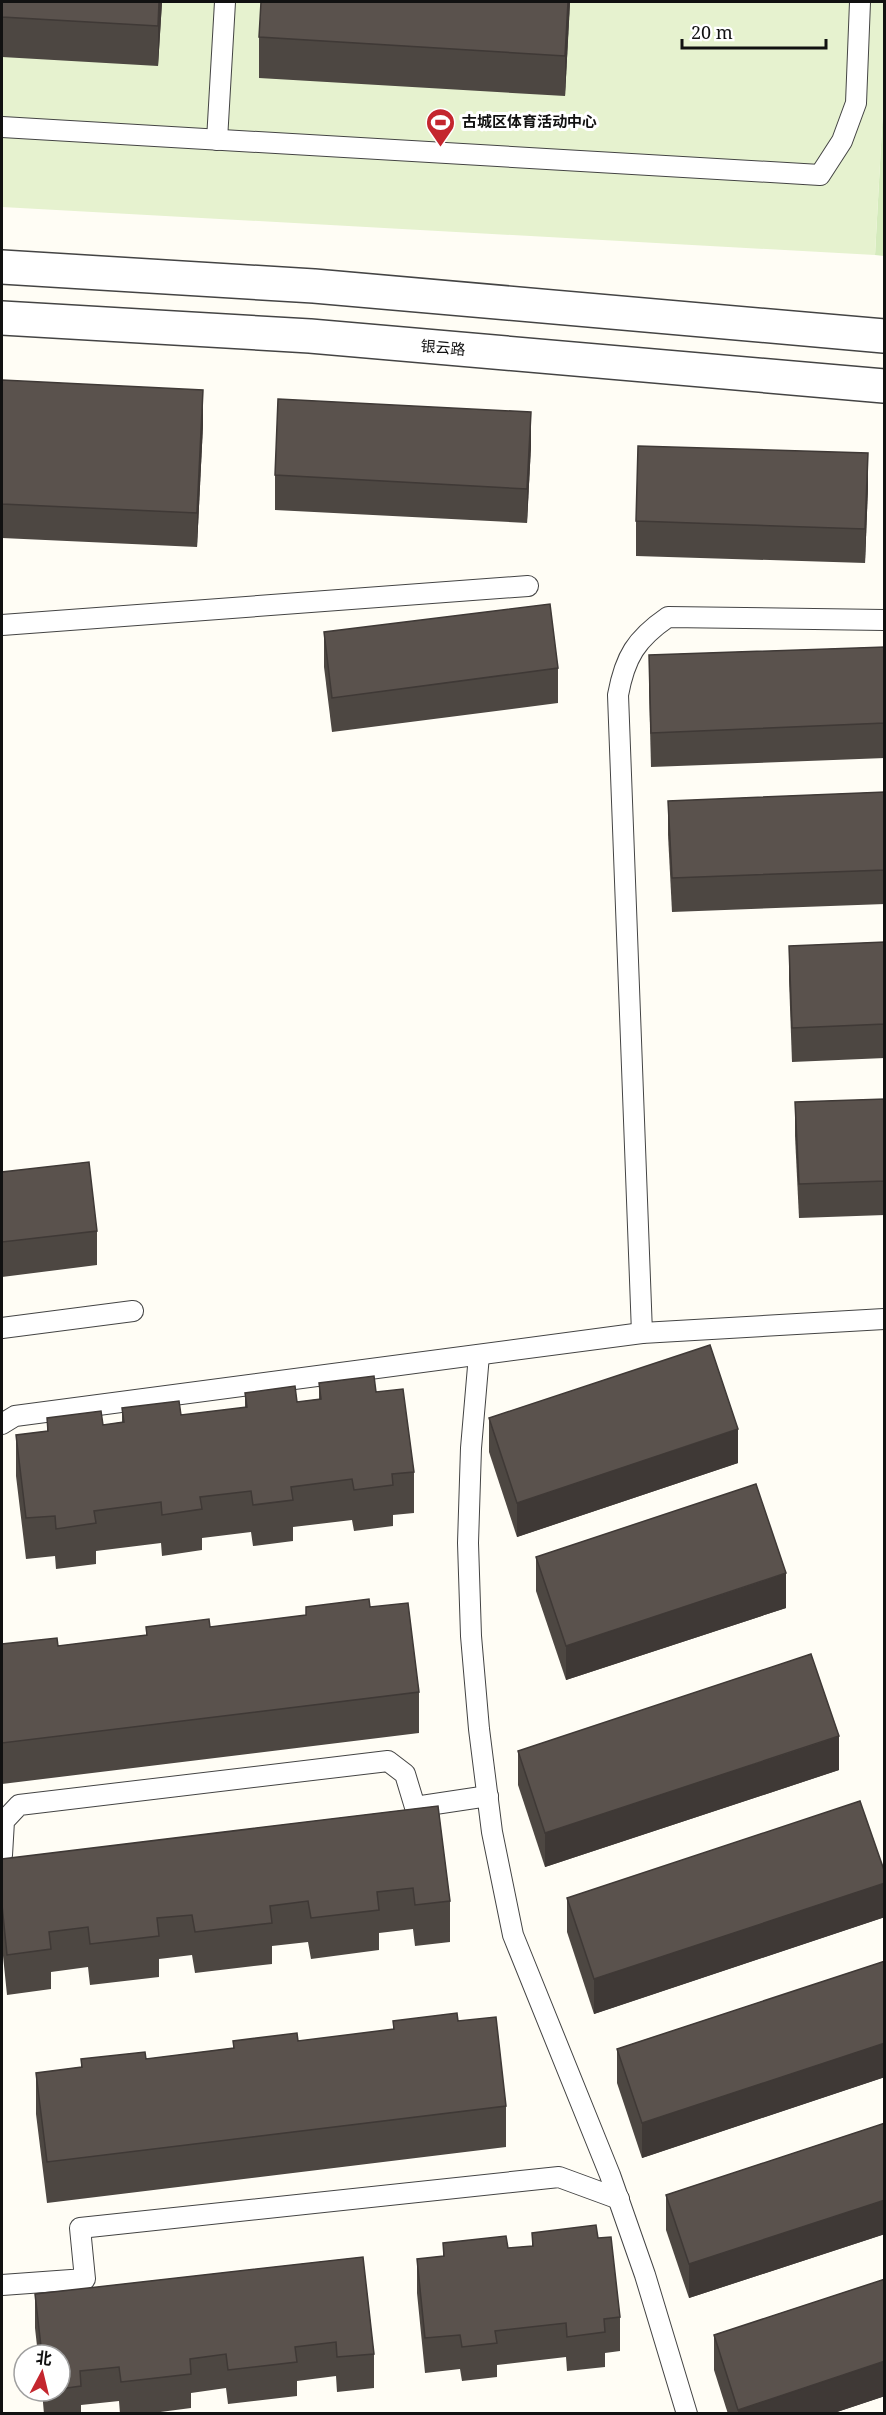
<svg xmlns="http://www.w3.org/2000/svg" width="886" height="2415" font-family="'Noto Serif','Noto Sans SC',serif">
<rect width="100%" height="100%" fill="#fffdf5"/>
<!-- green -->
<polygon fill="#d5ebbd" points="884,90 884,256 875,255"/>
<!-- pitch -->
<polygon fill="#e6f2cf" points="2,2 884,2 884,90 875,255 2,207"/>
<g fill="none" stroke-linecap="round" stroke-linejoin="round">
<defs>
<g id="service">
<polyline points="2,127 820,175 842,141 856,103 860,2"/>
<polyline points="217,140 225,2"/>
<polyline points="2,625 528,586"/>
<polyline points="2,1328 133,1311"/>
<path d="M642 1333 618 695C625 657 636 639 668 617L884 620"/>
<polyline points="479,1355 471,1448 468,1543 471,1636 479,1729 492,1832 513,1935 610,2175 645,2275 687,2414"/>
<polyline points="2,1424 15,1416 642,1333 884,1319"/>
<polyline points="2,1855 4,1821 19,1805 388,1761 405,1774 415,1807 488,1796"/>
<polyline points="2,2285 85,2279 80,2228 559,2177 619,2199"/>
</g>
<g id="minor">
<polyline points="2,267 314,286 884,336"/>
<polyline points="2,318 310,336 884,386"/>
</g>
</defs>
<!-- service casing -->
<use href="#service" stroke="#444" stroke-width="22"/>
<!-- minor casing -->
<use href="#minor" stroke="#444" stroke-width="36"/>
<!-- service -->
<use href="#service" stroke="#fff" stroke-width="20"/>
<!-- minor -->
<use href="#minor" stroke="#fff" stroke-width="33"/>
</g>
<!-- wall -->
<g fill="#4d4742">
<polygon points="2,2 162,2 158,66 2,57"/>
<polygon points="570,2 565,96 259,78 259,37"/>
<polygon points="2,380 203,425 197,547 2,538"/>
<polygon points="531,446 527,523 275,510 275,475"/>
<polygon points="868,487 865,563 636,556 636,521"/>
<polygon points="324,632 558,668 558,703 332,732 324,667"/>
<polygon points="885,647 885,758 651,767 649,690 649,655"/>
<polygon points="885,792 885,904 672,912 668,835 668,801"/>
<polygon points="885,942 885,1058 792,1062 789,980 789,946"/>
<polygon points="885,1099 885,1215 799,1218 795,1136 795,1102"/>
<polygon points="2,1172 97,1231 97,1265 2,1277"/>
<polygon points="319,1383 376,1392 414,1472 414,1513 393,1515 393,1526 354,1531 352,1520 293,1527 293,1541 253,1546 251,1532 202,1538 202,1550 162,1556 161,1543 96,1551 96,1564 56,1569 55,1556 26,1559 16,1476 16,1435 47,1431 47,1418 103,1425 122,1422 122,1408 181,1415 245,1408 245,1393 297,1402 319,1399"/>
<polygon points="489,1418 738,1463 517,1537 489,1452"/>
<polygon points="536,1557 786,1608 566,1680 536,1591"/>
<polygon points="370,1607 419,1692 419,1733 2,1784 2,1644 58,1646 146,1635 146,1627 210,1627"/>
<polygon points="518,1751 839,1770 545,1867 518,1785"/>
<polygon points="438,1806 450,1901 450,1942 415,1946 413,1929 379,1933 379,1950 311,1959 308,1942 272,1946 272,1964 195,1973 192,1955 159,1959 159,1977 90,1985 88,1967 51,1972 51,1989 7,1995 2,1946 2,1859"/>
<polygon points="885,1873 885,1917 594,2014 567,1932 567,1898"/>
<polygon points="885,1961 885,2077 642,2158 617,2083 617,2049"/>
<polygon points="393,2021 458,2021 506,2106 506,2147 47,2203 36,2114 36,2073 81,2067 81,2059 146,2059 233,2048 233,2041 298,2041 393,2030"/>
<polygon points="885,2123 885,2234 689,2298 666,2230 666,2195"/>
<polygon points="532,2233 598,2238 620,2317 620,2351 605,2353 605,2367 567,2371 566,2357 497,2365 497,2377 462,2381 460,2369 425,2373 417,2293 417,2259 443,2256 443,2243 508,2248 532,2246"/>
<polygon points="363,2257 374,2354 374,2388 337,2392 336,2376 297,2381 297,2396 228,2404 226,2388 191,2393 191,2408 145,2414 120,2414 119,2401 81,2405 81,2414 44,2414 42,2391 60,2391 60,2355 38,2355 35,2328 35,2294"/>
<polygon points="885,2279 885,2396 831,2414 728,2414 714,2370 714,2335"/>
</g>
<!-- shaded-wall -->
<g fill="#3f3936">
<polygon points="159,2 162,2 158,66 158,26"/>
<polygon points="568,2 570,2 565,96 565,56"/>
<polygon points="203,390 203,425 197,547 197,513"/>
<polygon points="531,412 531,446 527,523 527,489"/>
<polygon points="868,453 868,487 865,563 865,529"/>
<polygon points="738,1429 738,1463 517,1537 517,1503"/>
<polygon points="786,1573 786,1608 566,1680 566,1646"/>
<polygon points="839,1736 839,1770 545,1867 545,1833"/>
<polygon points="885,1883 885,1917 594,2014 594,1979"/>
<polygon points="885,2043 885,2077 642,2158 642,2123"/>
<polygon points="885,2200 885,2234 689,2298 689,2264"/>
<polygon points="885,2361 885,2396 831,2414 738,2414 738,2410"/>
</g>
<!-- building -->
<g fill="#5a524d" stroke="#3f3936" stroke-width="1.5">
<polygon points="2,2 159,2 158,26 2,17"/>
<polygon points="261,2 568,2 565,56 259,37"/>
<polygon points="2,380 203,390 197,513 2,504"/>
<polygon points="278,399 531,412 527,489 275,475"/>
<polygon points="638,446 868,453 865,529 636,521"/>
<polygon points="550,604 558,668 332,698 324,632"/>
<polygon points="885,647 885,723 651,733 649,655"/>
<polygon points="885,792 885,870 672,878 668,801"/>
<polygon points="885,942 885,1024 792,1028 789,946"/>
<polygon points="885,1099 885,1181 799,1184 795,1102"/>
<polygon points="89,1162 97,1231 2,1242 2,1172"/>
<polygon points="710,1345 738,1429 517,1503 489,1418"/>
<polygon points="374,1376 376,1392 403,1389 414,1472 392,1474 393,1485 354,1490 352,1479 291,1487 293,1500 253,1505 251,1491 200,1497 202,1509 162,1515 161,1502 94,1511 96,1523 56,1529 55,1516 26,1518 16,1435 48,1431 47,1418 101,1411 103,1425 124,1422 122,1408 179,1401 181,1415 247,1407 245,1393 295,1386 297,1402 321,1399 319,1383"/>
<polygon points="756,1484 786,1573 566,1646 536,1557"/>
<polygon points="369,1599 370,1607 408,1603 419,1692 2,1743 2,1644 57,1638 58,1646 147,1635 146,1627 209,1619 210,1627 306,1615 306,1607"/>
<polygon points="811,1654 839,1736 545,1833 518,1751"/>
<polygon points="860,1801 885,1873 885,1883 594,1979 567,1898"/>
<polygon points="438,1806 450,1901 415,1905 413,1888 377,1892 379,1910 311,1918 308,1901 270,1906 272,1923 195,1932 192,1915 157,1918 159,1936 90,1944 88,1927 49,1932 51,1949 7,1955 2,1905 2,1859"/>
<polygon points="885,1961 885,2043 642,2123 617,2049"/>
<polygon points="457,2013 458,2021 496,2017 506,2106 47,2162 36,2073 82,2067 81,2059 145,2052 146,2059 234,2048 233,2041 297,2033 298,2041 394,2029 393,2021"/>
<polygon points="885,2123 885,2200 689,2264 666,2195"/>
<polygon points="596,2225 598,2238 611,2237 620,2317 604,2319 605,2332 567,2337 566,2323 495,2331 497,2343 462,2347 460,2335 425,2338 417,2259 444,2256 443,2243 506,2236 508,2248 533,2246 532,2233"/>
<polygon points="363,2257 374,2354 337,2357 336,2342 295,2347 297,2362 228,2370 226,2354 190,2359 191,2374 121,2382 119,2367 80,2371 81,2386 60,2389 60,2355 42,2355 35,2294"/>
<polygon points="885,2279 885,2361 738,2410 714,2335"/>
</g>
<!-- icons -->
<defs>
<symbol id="stadium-pin" viewBox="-11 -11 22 30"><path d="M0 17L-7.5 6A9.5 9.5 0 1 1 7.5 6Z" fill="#c4262e" stroke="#fff"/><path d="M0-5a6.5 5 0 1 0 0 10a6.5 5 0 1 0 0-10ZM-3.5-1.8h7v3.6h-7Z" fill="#fff"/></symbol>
</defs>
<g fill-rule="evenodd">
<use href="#stadium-pin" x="424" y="106" width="33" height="45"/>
</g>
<g text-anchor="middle" stroke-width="6" stroke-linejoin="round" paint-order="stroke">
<!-- poi labels -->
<g font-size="15" font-weight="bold" fill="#111" stroke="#fff" text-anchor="start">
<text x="462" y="127">古城区体育活动中心</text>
</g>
<!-- street labels -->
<g font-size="15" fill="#111" stroke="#fff">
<text transform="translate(443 348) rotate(5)" y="5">银云路</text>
</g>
</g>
<!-- border -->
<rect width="886" height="2415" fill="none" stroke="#111111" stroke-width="6"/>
<!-- north arrow -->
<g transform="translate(42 2373) rotate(7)"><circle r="28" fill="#ffffff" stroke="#a0a0a0" stroke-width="1.5"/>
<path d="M0-4.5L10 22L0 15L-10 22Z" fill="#c4262e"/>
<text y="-9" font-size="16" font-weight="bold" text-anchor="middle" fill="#111111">北</text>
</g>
<!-- scale -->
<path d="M682 39v9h144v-9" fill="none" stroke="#111111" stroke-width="3"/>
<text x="691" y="39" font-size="18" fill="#111111" stroke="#ffffff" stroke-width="4.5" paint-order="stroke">20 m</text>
</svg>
